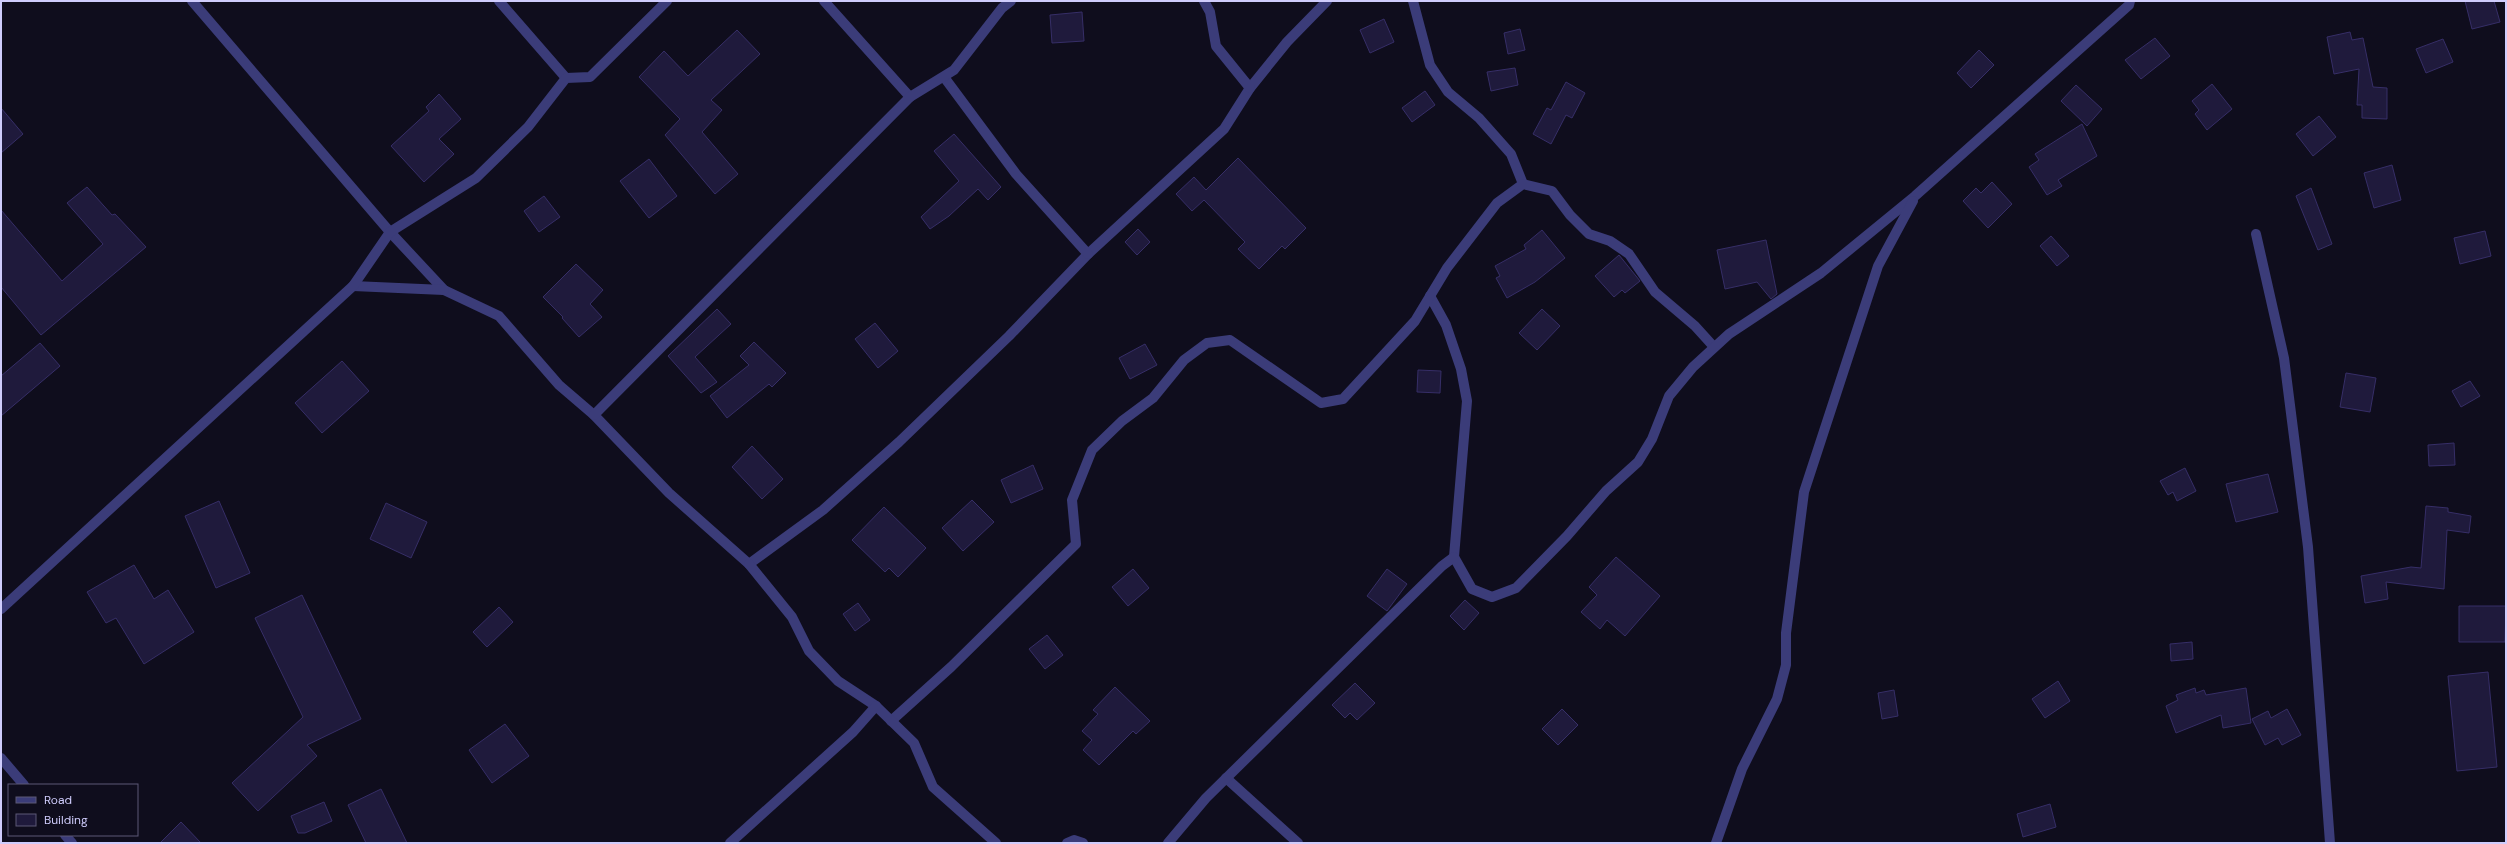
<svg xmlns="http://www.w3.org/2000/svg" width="2507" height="844" font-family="'DM Sans',sans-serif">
<rect width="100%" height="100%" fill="#0f0d1d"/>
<!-- building -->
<g fill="#1f1a3c" stroke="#362e67">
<polygon points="2465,1 2494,1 2500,22 2472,29"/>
<polygon points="1082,12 1084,41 1052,43 1050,15"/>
<polygon points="1384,19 1394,42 1370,53 1360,30"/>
<polygon points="1520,29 1525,50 1508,54 1504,33"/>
<polygon points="737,30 760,54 711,100 722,110 702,132 738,174 715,194 665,135 680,119 639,77 664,51 688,76"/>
<polygon points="2350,32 2352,40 2363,38 2373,87 2387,88 2387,119 2362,118 2362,105 2357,105 2359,69 2334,74 2327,37"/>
<polygon points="2155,38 2170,56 2141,79 2125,60"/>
<polygon points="2443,39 2453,62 2426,73 2416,49"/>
<polygon points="1979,50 1994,65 1971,88 1957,73"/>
<polygon points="1515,68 1518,85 1491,91 1487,72"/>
<polygon points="1566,82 1585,93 1572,118 1566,115 1551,144 1533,134 1547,108 1551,110"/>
<polygon points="2212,84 2232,109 2207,130 2195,114 2199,110 2192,101"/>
<polygon points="2076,85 2102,109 2087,126 2061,101"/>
<polygon points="1425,91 1435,105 1412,122 1402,108"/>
<polygon points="439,94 461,119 439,139 454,154 424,182 391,146 429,111 426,107"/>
<polygon points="1,108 23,134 1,153"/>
<polygon points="2319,116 2336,137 2313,156 2296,134"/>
<polygon points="2082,124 2097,156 2058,180 2062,186 2047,195 2029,167 2039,160 2035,154"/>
<polygon points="954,134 1001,187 988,200 978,189 949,216 930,229 921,217 959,181 934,151"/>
<polygon points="1238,158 1306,228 1285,249 1282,246 1259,269 1238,249 1245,242 1204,200 1192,211 1176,194 1194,177 1206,190"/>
<polygon points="649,159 677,196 649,218 620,181"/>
<polygon points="2392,165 2401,200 2374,208 2364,173"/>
<polygon points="1992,182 2012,204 1988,228 1963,201 1976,188 1981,193"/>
<polygon points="87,187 112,215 115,214 146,247 41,335 1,287 1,210 62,281 103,244 67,203"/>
<polygon points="2311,188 2332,244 2318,250 2296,196"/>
<polygon points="544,196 560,217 539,232 524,211"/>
<polygon points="1138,229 1150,242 1137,255 1125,242"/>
<polygon points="1542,230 1565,258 1535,282 1507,298 1496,278 1500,276 1495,266 1526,249 1524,245"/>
<polygon points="2485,231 2491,256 2460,264 2454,238"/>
<polygon points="2051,236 2069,256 2057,266 2040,246"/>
<polygon points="1766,240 1777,294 1771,299 1757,282 1725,289 1717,250"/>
<polygon points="1619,255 1640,281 1625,293 1622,290 1614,297 1595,276"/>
<polygon points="576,264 603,290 590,304 602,317 579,337 562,318 563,317 543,297"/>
<polygon points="717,309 731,324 695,357 717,382 701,393 668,356"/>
<polygon points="1542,309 1560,326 1537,350 1519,333"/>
<polygon points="875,323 898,351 878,368 855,339"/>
<polygon points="754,342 786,373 772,387 769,384 727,418 710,396 749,365 740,356"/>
<polygon points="40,343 60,366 1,416 1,376"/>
<polygon points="1145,344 1157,365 1130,379 1119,358"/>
<polygon points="342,361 369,391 322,433 295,403"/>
<polygon points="1418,370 1441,371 1440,393 1417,392"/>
<polygon points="2346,373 2376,378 2370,412 2340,407"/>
<polygon points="2470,381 2480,396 2461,407 2452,391"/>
<polygon points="2454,443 2455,465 2429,466 2428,445"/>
<polygon points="752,446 783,479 762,499 732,467"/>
<polygon points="1033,465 1043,489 1011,503 1001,480"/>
<polygon points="2185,468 2196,491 2177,501 2173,492 2168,495 2160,481"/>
<polygon points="2268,474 2278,512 2236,522 2226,484"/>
<polygon points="972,500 994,522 963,551 942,528"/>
<polygon points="219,501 250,573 216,588 185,516"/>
<polygon points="386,503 427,522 411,558 370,539"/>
<polygon points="2426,506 2448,508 2448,512 2471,516 2469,533 2447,530 2444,589 2386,582 2388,599 2365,603 2361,576 2411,567 2421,568"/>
<polygon points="884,507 926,548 898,577 889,568 885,572 852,540"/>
<polygon points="1616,557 1660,596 1625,636 1607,620 1600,629 1581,612 1597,595 1589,587"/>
<polygon points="134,565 154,599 168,590 194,632 144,664 116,618 106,623 87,592"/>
<polygon points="1133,569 1149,588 1128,606 1112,587"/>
<polygon points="1387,569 1407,584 1387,611 1367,596"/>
<polygon points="302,595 361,719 307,745 317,756 258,811 232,783 303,717 255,618"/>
<polygon points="1465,600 1479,613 1464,630 1450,616"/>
<polygon points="858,603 870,620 855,631 843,614"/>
<polygon points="2459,606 2506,606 2505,642 2459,642"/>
<polygon points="499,607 513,622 487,647 473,632"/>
<polygon points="1047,635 1063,655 1045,669 1029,649"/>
<polygon points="2192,642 2193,659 2171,661 2170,644"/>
<polygon points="2488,672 2497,767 2457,771 2448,676"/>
<polygon points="2058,681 2070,701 2045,718 2032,699"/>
<polygon points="1355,683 1375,703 1357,720 1350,713 1345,718 1332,705"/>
<polygon points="1115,687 1150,721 1136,734 1133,731 1099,765 1083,750 1092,740 1082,731 1098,714 1093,710"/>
<polygon points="2195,688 2196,693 2204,690 2206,695 2246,688 2251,723 2223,728 2221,715 2176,733 2166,706 2178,700 2176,695"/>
<polygon points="1894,690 1898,716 1882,719 1878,693"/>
<polygon points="1562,709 1578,725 1558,745 1542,729"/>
<polygon points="2287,709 2301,735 2282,745 2278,738 2265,745 2252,719 2268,711 2271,718"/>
<polygon points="505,724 529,756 492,783 469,750"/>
<polygon points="381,789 407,843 366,843 348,805"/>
<polygon points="324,802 332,821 305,833 298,833 291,816"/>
<polygon points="2050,804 2056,827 2023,837 2017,814"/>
<polygon points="181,822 201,843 160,843"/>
</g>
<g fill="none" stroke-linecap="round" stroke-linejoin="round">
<!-- minor -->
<g stroke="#3b3c79" stroke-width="10">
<polyline points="192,1 390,232 444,290 499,316 559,385 594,415 669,493 749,564 823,510 899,442 1009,336 1088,254 1224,129 1250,88 1287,42 1327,1"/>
<polyline points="499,1 566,78"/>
<polyline points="824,1 910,97"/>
<polyline points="1204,1 1210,12 1216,46 1250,88"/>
<polyline points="1413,1 1430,65 1448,92 1479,118 1511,154 1523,184"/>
<polyline points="944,77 1016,174 1088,254"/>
<polyline points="2256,234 2284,358 2308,547 2330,843"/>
<polyline points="353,286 444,290"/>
<polyline points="1430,296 1446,325 1461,369 1467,401 1454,557"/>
<polyline points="594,415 910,97 954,70 1002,8 1011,1"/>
<polyline points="749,564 792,617 809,651 838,681 876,706"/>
<polyline points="1,609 353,286 390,232 476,178 528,127 566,78 590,77 667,1"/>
<polyline points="891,721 951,667 1076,544 1072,500 1092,450 1122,421 1153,398 1184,360 1207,343 1230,340 1321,403 1343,399 1415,321 1447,268 1497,203 1523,184 1552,191 1570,215 1589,234 1610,241 1629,254 1655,292 1695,326 1714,347"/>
<polyline points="1,758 24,785"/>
<polyline points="1226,778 1298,843"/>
<polyline points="65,835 72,843"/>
<polyline points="730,843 853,732 876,706 914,743 933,787 996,843"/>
<polyline points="1067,843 1074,840 1083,843"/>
<polyline points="1168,843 1206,798 1442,566 1454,557 1472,589 1492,597 1516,588 1567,536 1606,491 1638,462 1652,439 1669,396 1693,367 1729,334 1821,273 1915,196 2129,5 2130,1"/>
<polyline points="1716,843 1742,769 1777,699 1786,665 1786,633 1804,492 1878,266 1913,201"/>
</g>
</g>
<!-- border -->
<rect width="2507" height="844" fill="none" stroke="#cfccfc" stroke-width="4"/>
<!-- legend -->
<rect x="8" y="784" width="130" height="52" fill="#0f0d1d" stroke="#5c5976"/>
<rect x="16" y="797" width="20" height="6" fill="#3b3c79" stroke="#5c5976"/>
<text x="44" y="804" font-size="12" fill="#cfccfc">Road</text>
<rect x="16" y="814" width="20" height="12" fill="#1f1a3c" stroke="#5c5976"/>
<text x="44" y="824" font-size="12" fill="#cfccfc">Building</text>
</svg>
